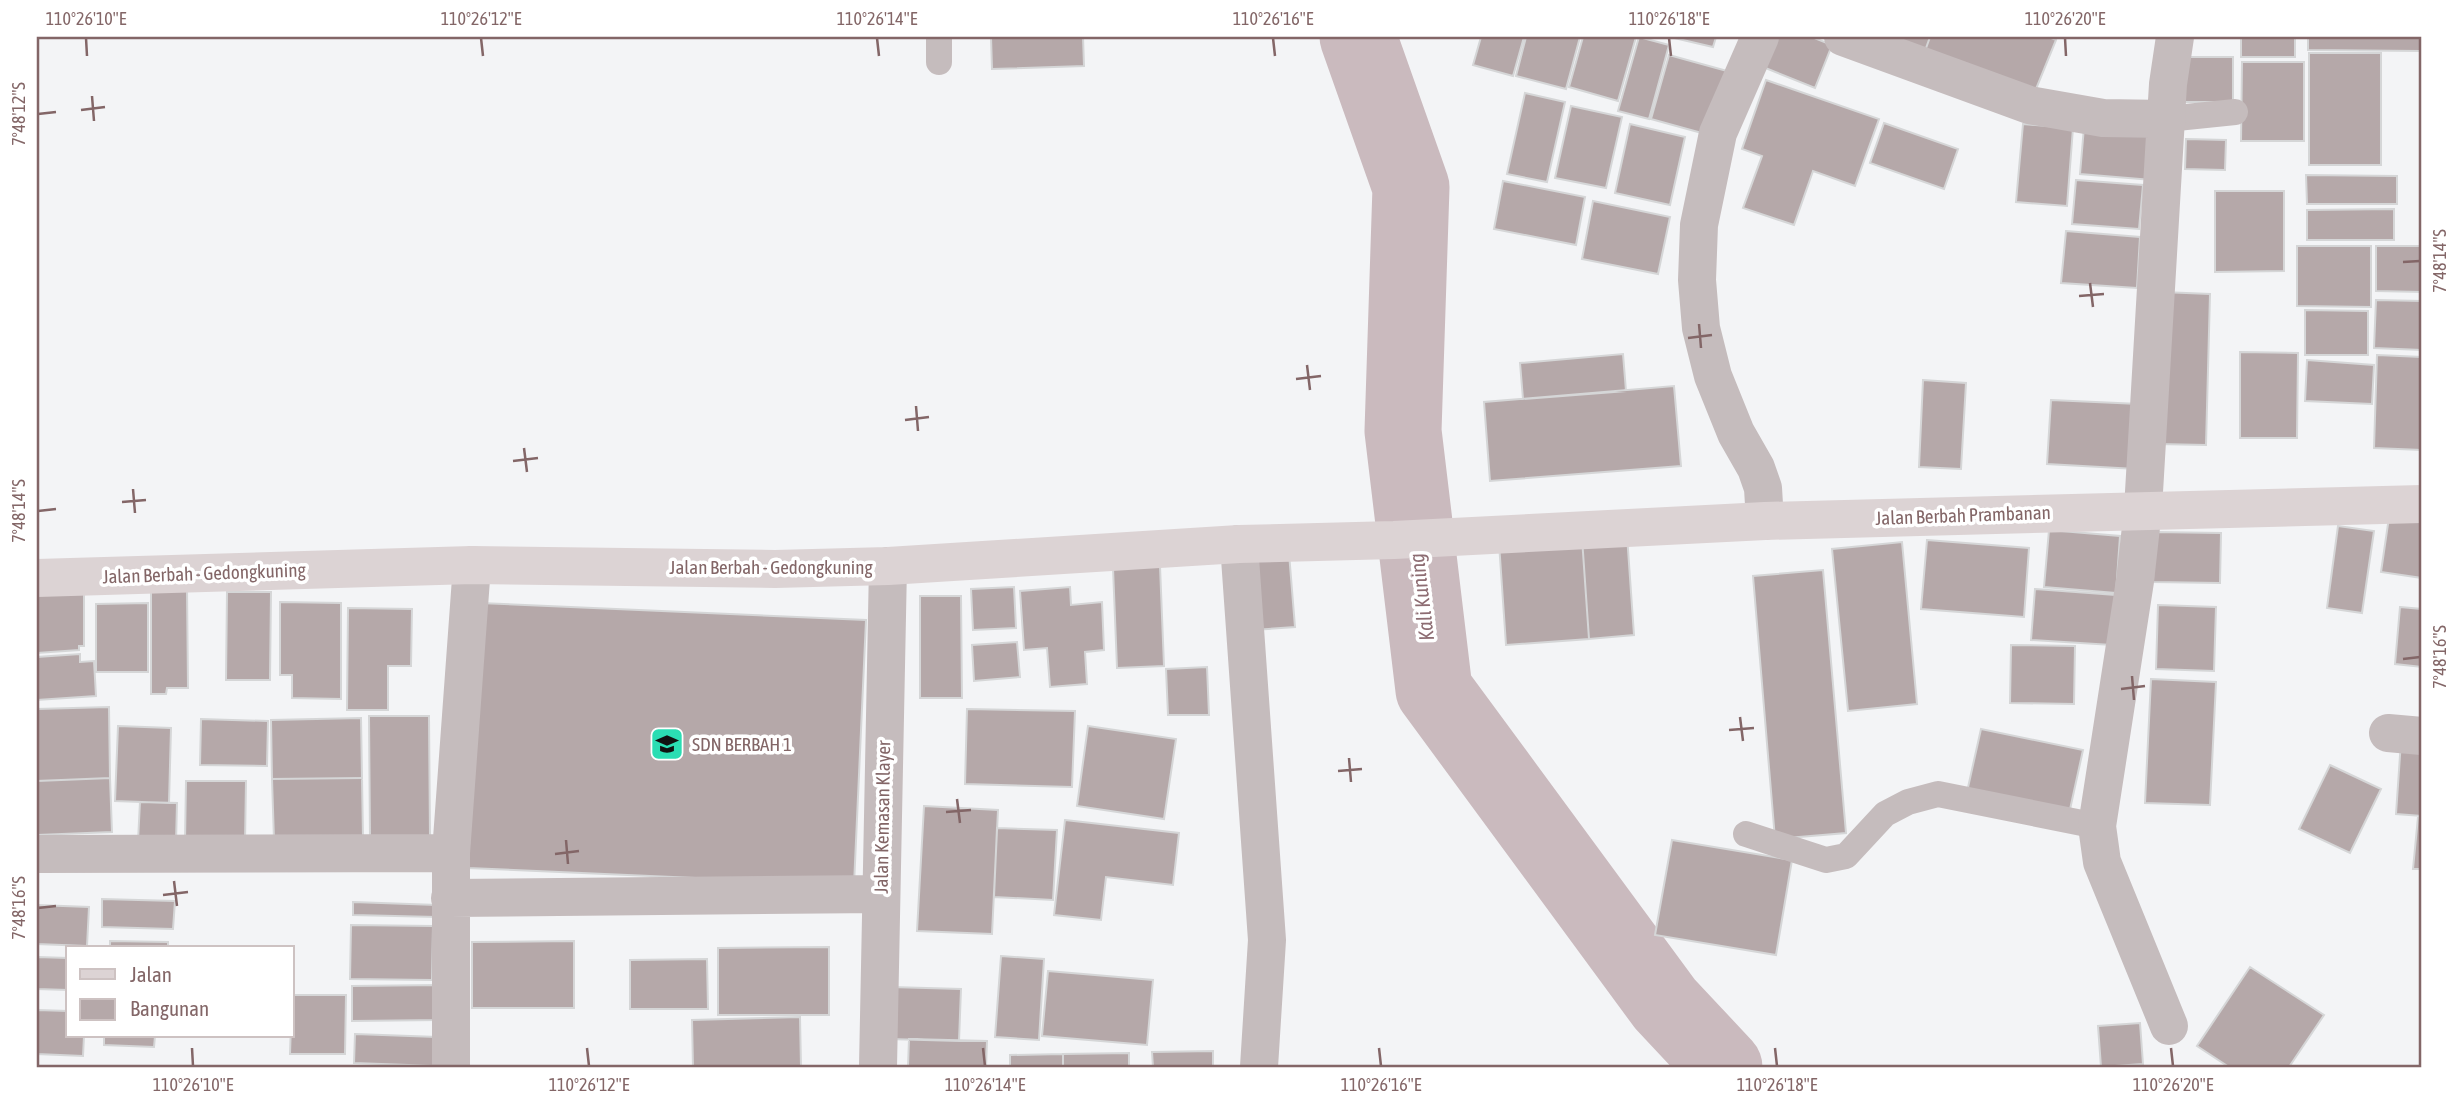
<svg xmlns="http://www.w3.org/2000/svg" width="2459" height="1104" viewBox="0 0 2459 1104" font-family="'Asap Condensed',sans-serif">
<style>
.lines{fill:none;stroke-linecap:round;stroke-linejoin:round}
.river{stroke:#cababe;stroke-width:77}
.building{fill:#b5a8a9;stroke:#d5d6d7;stroke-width:2}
.lane{stroke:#c5bcbd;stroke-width:26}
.street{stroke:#c5bcbd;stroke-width:38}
.secondary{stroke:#dcd3d4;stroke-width:38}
.ticks{fill:none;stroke:#836667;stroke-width:2.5}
.labels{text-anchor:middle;stroke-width:7;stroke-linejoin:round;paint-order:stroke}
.street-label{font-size:19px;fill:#836667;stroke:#fff}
.poi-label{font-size:19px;fill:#836667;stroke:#fff;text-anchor:start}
.water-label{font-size:21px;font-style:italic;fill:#8d6c72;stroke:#fff}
.neatline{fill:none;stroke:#836667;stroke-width:2.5}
.ticks-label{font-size:18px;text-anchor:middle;fill:#836667}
</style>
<rect width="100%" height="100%" fill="#f3f4f6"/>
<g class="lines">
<path class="river" d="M1358,37L1411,187L1403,431L1434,690L1665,1004L1724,1067"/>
</g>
<path class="building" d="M991,37H1083L1084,66L992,69Z
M1481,37H1524L1513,76L1473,65Z
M1526,37H1580L1566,89L1516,76Z
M1583,37H1636L1618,101L1569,87Z
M1639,37L1669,45L1649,119L1618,111Z
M1670,37H1716L1713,47Z
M1770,37H1812L1832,45L1815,88L1758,65Z
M1890,37H1930L1925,51Z
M1930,37H2049L2056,40L2034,94L1925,51Z
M2241,37H2295V57H2241Z
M2308,37H2420V51L2308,50Z
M2309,53H2381V165H2309Z
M1669,55L1727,71L1709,135L1651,119Z
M2181,57H2233V102H2182Z
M2242,62H2304V141H2241Z
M1766,80L1879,119L1855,186L1813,171L1794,225L1743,208L1762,156L1742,149Z
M1525,93L1565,102L1547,182L1507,174Z
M1571,106L1622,117L1606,188L1555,178Z
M1884,123L1958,149L1944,189L1870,163Z
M1630,124L1685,137L1670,205L1615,193Z
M2023,124L2073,128L2067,206L2016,202Z
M2084,127L2155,132L2152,180L2080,174Z
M2186,139L2226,140L2225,170L2185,169Z
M2306,175L2397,176V204H2307Z
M2076,180L2143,185L2139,229L2072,224Z
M1503,181L1585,197L1576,245L1494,229Z
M2215,191H2284V271L2215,272Z
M1593,201L1670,217L1658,274L1582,259Z
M2394,209V240H2307V210Z
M2066,231L2140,237L2137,288L2061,283Z
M2297,246H2371V307L2297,306Z
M2376,246H2422V292L2376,291Z
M2162,292L2210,294L2206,445L2158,444Z
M2376,300L2422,301V350L2374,348Z
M2305,310L2368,311V355H2305Z
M2240,352L2298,353L2297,438H2240Z
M1623,354L1626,391L1523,399L1520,363Z
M2377,355L2422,357V450L2374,448Z
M2307,360L2374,365L2372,404L2305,401Z
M1923,380L1966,383L1961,469L1919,467Z
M1674,386L1681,466L1490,481L1484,402Z
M2051,400L2139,404L2136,469L2047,464Z
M2389,517L2422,521V578L2381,572Z
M2338,526L2374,531L2362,613L2327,608Z
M2049,530L2120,536L2116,593L2044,587Z
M2154,532L2221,533L2220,583L2153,582Z
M1627,535L1634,635L1589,639L1582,538Z
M1582,538L1589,639L1506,645L1499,543Z
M1927,540L2029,548L2024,617L1921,609Z
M1902,542L1917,704L1848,711L1832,549Z
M1289,553L1295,627L1253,630L1247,557Z
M1160,566L1164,666L1117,668L1113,568Z
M1823,570L1846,833L1775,839L1753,576Z
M84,584V646H79V650L37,653V587Z
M1014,587L1016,628L973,630L971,589Z
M1070,587L1071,605L1102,602L1104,650L1085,652L1087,684L1050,687L1047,648L1024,650L1020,591Z
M151,588H187L188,688H167L166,694H151Z
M2035,589L2116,595L2112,645L2031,640Z
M227,592H271L270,680H226Z
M920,596H961L962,698H920Z
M280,602L341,603V699L292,698V675H280Z
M148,603V672H96V604Z
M480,603L866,620L854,885L468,868Z
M2158,605L2216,607L2214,671L2156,669Z
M2400,607L2422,609V667L2395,664Z
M348,608L412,609L411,666H388V710H347Z
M1017,642L1020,677L974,681L972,645Z
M2011,645L2075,646L2074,704L2010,703Z
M80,654V662L94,661L96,696L37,700V657Z
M1207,667L1209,715H1168L1166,669Z
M2151,679L2216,682L2210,805L2145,803Z
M109,707L110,778L37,781V709Z
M967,709L1075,711L1072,787L965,784Z
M369,716H429L430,837L370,838Z
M361,718L362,778L272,779L271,720Z
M201,719L268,721L267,766L200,765Z
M118,726L171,728L169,803L115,801Z
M1088,726L1176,739L1164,819L1077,806Z
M1981,729L2083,750L2069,814L1967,792Z
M2401,741L2422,742V816L2396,814Z
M2330,765L2381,789L2350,853L2299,829Z
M110,778L112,832L37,835V781Z
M362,778L363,838L274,840L272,779Z
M186,781H246L245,843L185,842Z
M140,802L177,803L176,843L138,841Z
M924,806L998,810L992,934L917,931Z
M2418,817L2422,818V869H2413Z
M1065,820L1179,833L1173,885L1106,877L1101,920L1054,915Z
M997,828L1057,830L1053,900L994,897Z
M1672,840L1792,860L1776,955L1655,935Z
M102,899L175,901L173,929L102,927Z
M353,902L437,905V917L353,915Z
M37,905L89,907L87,946L37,944Z
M351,925L433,926L432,980L350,979Z
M110,941L168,942V948H110Z
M574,941V1008H472V942Z
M829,947V1015H718V948Z
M1001,956L1044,959L1039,1040L995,1037Z
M37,957L68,958V990L37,989Z
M707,959L708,1009H630V960Z
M2250,967L2324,1015L2289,1067H2229L2197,1046Z
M1048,971L1153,980L1147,1045L1042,1036Z
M440,985V1020L352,1021V986Z
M891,987L961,989L959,1041L889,1039Z
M292,995H346L345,1054H290Z
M37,1010L68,1011V1036H84L83,1056L37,1054Z
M800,1017L801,1067H693L692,1020Z
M2140,1023L2143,1064L2101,1067L2098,1026Z
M355,1034L437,1037L436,1066L354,1063Z
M104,1036H155L154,1047L104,1045Z
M909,1039L987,1041L986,1067H908Z
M1213,1051V1067H1153L1152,1052Z
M1129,1053V1067H1063V1054Z
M1063,1054V1067H1010V1055Z"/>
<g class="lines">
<path class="lane" d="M939,37V62
M2167,119L2235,112
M1746,834L1826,860L1846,856L1885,814L1908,802L1938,794L2097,826"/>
<path class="street" d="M1760,37L1718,133L1699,225L1697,280L1701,328L1713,376L1736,433L1756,468L1763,488L1765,521
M1843,37L2029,105L2103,118L2167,119
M1239,544L1267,940L1259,1067
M2388,733L2422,736
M37,854L451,853
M450,898L880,894
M2169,1026L2102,862L2097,826L2135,581L2143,509L2168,84L2175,37
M451,1067V853L472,565
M878,1067L888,566"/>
<path class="secondary" d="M37,578L472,565L775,569L888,566L1239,544L1394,540L1765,521L2422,504"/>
</g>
<path class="ticks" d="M86,38L87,56M481,38L483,56M877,38L879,56M1273,38L1275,56M1669,38L1671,56M2065,38L2066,56M92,96L94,121M81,110L105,107M38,114L56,112M2403,262L2420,261M2090,283L2093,307M2079,296L2104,294M1699,324L1701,348M1688,338L1712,335M1307,365L1310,390M1296,379L1321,376M916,406L918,431M905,420L929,417M524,448L527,472M513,461L538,458M133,489L135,513M122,502L146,500M38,511L56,509M2403,659L2420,657M2132,676L2134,700M2121,689L2145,686M1740,717L1743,741M1729,730L1754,728M1349,758L1351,782M1338,771L1362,769M957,799L960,823M946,812L971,810M566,840L568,864M555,854L579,851M174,881L177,906M163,895L188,892M38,908L56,906M192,1048L193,1066M587,1048L589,1066M983,1048L985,1066M1379,1048L1381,1066M1775,1048L1777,1066M2171,1048L2173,1066"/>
<defs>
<symbol id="school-square" viewBox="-11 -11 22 22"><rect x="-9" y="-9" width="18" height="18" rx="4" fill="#2bddb3" stroke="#fff"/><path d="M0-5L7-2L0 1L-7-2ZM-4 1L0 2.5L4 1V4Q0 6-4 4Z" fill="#111"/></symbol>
</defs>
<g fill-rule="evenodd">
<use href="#school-square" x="648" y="725" width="38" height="38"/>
</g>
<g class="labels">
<g class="street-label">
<text transform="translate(1963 515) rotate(-2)" y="7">Jalan Berbah Prambanan</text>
<text x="771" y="574">Jalan Berbah - Gedongkuning</text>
<text transform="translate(204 573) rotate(-2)" y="7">Jalan Berbah - Gedongkuning</text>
<text transform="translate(882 817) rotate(-89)" y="7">Jalan Kemasan Klayer</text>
</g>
<g class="poi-label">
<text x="692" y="751">SDN BERBAH 1</text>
</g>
<g class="water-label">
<text transform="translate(1422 597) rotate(-97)" y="7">Kali Kuning</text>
</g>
</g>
<rect width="2459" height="1104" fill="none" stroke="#ffffff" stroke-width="77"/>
<rect x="66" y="946" width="228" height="91" fill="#ffffff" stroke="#cdc2c2" stroke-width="2"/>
<rect x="80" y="969" width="35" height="10" fill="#dcd3d4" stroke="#cdc2c2" stroke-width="2"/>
<text x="130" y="982" font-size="21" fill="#836667">Jalan</text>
<rect x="80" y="999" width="35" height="21" fill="#b5a8a9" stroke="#cdc2c2" stroke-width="2"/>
<text x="130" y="1016" font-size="21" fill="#836667">Bangunan</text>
<rect x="38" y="38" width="2382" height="1028" class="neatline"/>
<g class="ticks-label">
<text x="86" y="25">110°26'10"E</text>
<text x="481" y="25">110°26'12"E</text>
<text x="877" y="25">110°26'14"E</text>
<text x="1273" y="25">110°26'16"E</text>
<text x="1669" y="25">110°26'18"E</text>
<text x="2065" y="25">110°26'20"E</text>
<text transform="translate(19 114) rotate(-90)" y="6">7°48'12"S</text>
<text transform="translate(2440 261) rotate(-90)" y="6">7°48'14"S</text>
<text transform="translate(19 511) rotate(-90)" y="6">7°48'14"S</text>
<text transform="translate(2440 657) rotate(-90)" y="6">7°48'16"S</text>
<text transform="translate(19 908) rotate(-90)" y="6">7°48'16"S</text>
<text x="193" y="1091">110°26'10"E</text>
<text x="589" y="1091">110°26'12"E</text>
<text x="985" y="1091">110°26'14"E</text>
<text x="1381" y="1091">110°26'16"E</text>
<text x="1777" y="1091">110°26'18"E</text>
<text x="2173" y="1091">110°26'20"E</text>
</g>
</svg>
